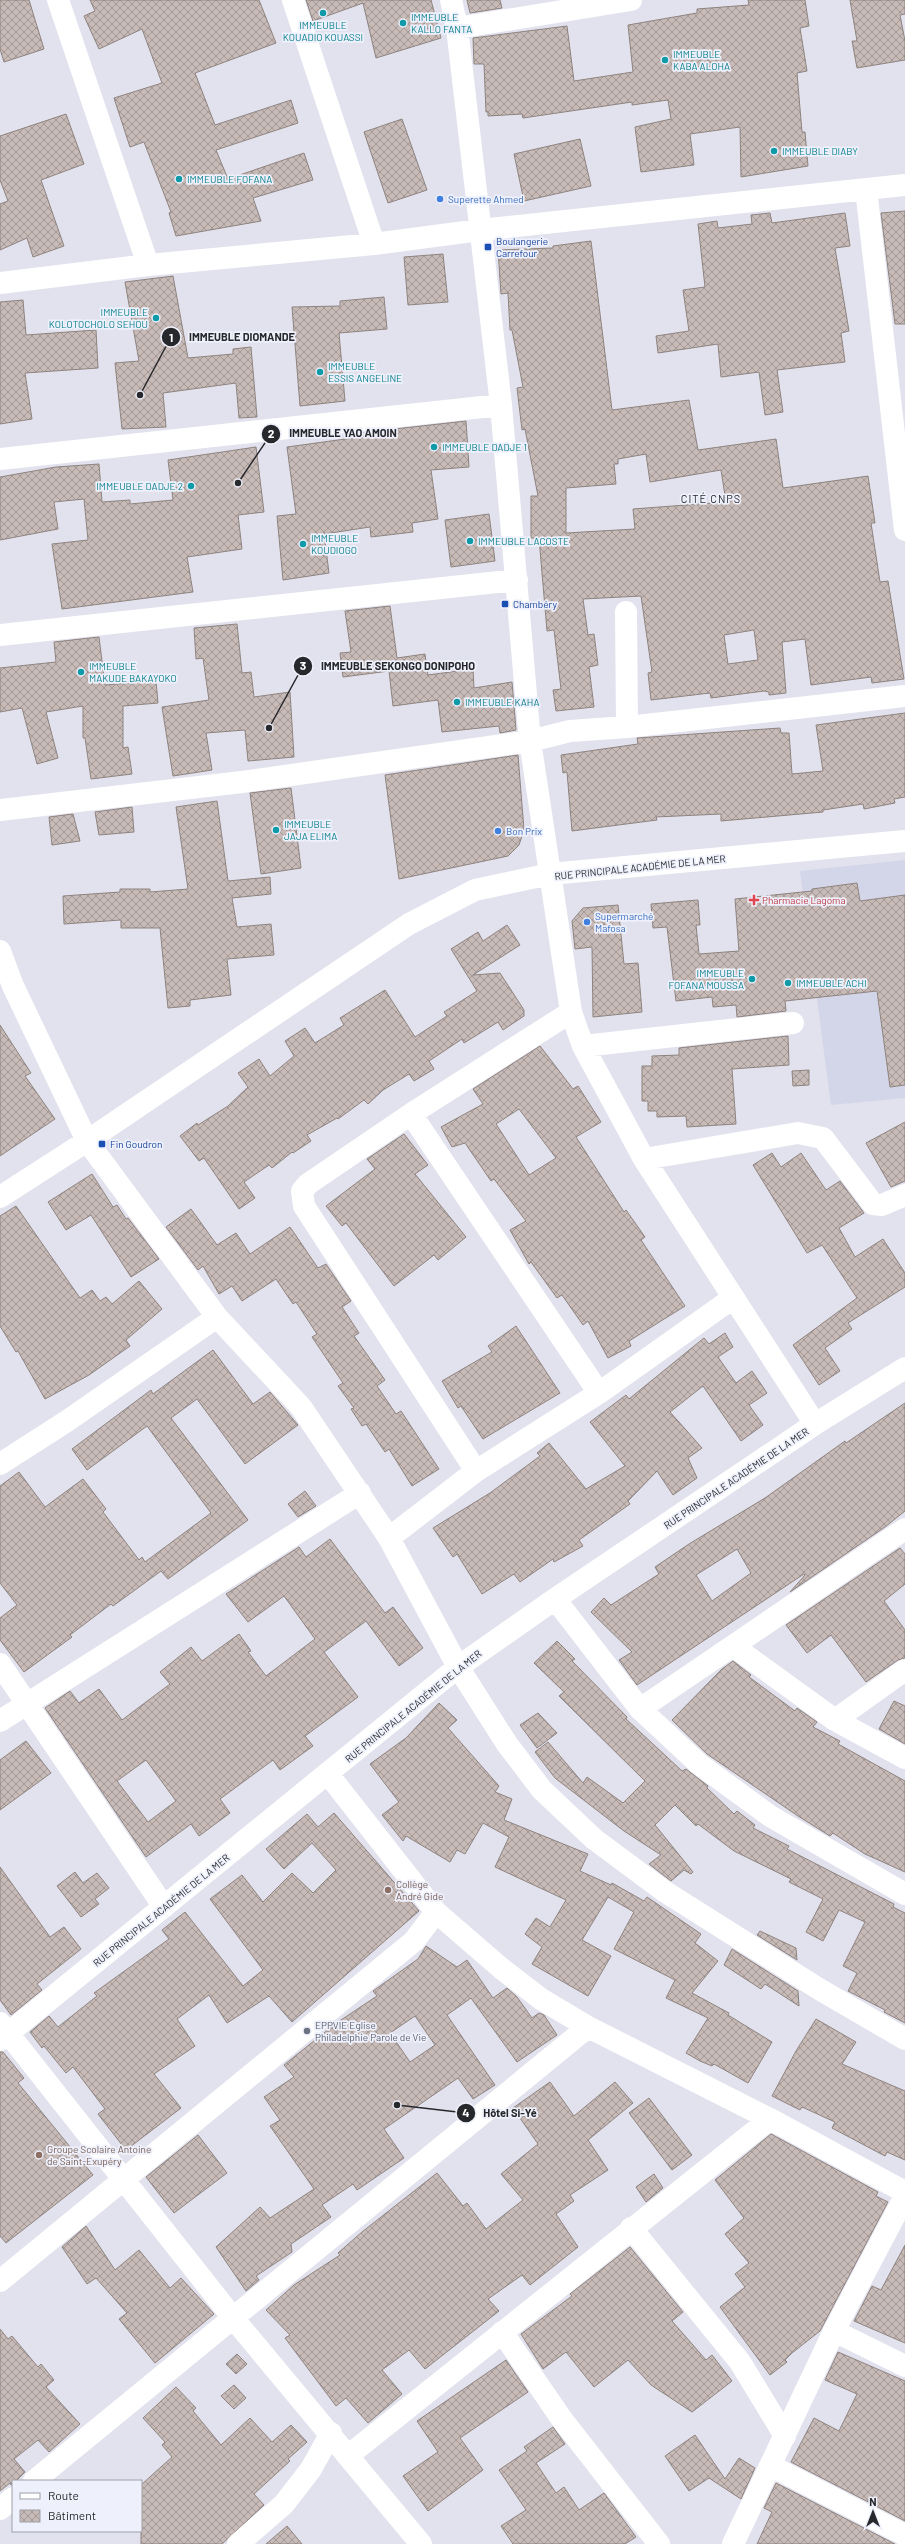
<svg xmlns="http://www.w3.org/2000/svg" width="905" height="2544" viewBox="0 0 905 2544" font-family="Barlow,sans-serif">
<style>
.built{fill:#d3d6e8}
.building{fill:url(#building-cross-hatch);stroke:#8e837f;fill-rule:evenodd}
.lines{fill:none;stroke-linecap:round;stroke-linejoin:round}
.minor{stroke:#fff;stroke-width:22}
.culture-dot{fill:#0f9aa8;stroke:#eef0fb;stroke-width:1.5}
.shop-dot{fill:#3f7fe0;stroke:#eef0fb;stroke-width:1.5}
.transit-dot{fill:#1a4fb4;stroke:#eef0fb;stroke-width:1.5}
.health-dot{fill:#e0444e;stroke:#eef0fb;stroke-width:1.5}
.education-dot{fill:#8d6e63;stroke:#eef0fb;stroke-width:1.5}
.worship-dot{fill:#6b7280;stroke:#eef0fb;stroke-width:1.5}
.labels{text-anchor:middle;stroke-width:3.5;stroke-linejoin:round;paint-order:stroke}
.culture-label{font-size:10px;fill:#0d838f;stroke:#eef0fb;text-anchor:start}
.shop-label{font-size:10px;fill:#366cbe;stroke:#eef0fb;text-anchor:start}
.transit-label{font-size:10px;fill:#164399;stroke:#eef0fb;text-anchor:start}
.street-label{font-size:10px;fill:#27282c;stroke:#eef0fb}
.health-label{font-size:10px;fill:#be3a42;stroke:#eef0fb;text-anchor:start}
.education-label{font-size:10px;fill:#785e54;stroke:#eef0fb;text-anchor:start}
.worship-label{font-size:10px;fill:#5b616d;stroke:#eef0fb;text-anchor:start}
.neighbourhood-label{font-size:11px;letter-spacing:1px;fill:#27282c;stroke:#eef0fb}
.leader{fill:none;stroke:#27282c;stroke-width:1.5}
.callout-dot{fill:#27282c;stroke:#eef0fb;stroke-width:1.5}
.mark-label{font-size:12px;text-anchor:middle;font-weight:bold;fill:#fff}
.callout-label{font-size:11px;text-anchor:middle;font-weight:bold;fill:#27282c;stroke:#eef0fb;stroke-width:3.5;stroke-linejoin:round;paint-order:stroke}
</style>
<defs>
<pattern id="building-cross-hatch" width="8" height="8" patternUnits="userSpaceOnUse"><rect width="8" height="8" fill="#c8bbb7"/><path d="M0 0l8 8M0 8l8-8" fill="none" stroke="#a29895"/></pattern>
</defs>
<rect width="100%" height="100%" fill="#e1e2ee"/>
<path class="built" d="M905,860V1098L831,1105L800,871Z"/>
<path class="building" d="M0,0H29L44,49L4,62L0,49Z
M90,0H259L276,43L195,73L215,125L291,100L298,123L216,150L228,179L304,153L313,180L253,198L261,221L176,236L169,213L171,212L144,142L130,147L114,98L162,83L142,29L99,49L84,16L95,11Z
M306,0H431L441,38L376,58L363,3L313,21Z
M467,0H500L502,8L470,13Z
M748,0H805L809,26L800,28L807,71L797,73L802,132H805L808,166L741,177L740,127L690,134L694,165L641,172L635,127L671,119L668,100L632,105V102L523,118L522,114L488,116V112H486L484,64H474L473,38L567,26L574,81L633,72L628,25L697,13V9L749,5Z
M850,0H905V14L900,15L905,41V60L857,68L852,41H857Z
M66,114L84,164L41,180L64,246L33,257L27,238L0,250V204L8,201L0,180V136Z
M402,119L427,190L388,203L364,132Z
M580,139L591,186L524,201L514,154Z
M905,211V324H895L881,213Z
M770,213L772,223L845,213L850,246L835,248L849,331L841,333L845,362L777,370L783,412L765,415L759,372L721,377L718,344L658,353L656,336L689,331L683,290L705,287L698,224L717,221L718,228L752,224L751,215Z
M591,241L612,410L689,400L698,450L776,439L783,488L868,476L875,523H871L880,582L888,581L904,679L872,683L871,677L811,685L805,639L782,642L786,693L769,695V692L764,691L711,698L710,693L651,700L648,673L652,672L641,596L583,599L588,635L594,634L598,665L589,667L594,707L556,711L553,690L561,689L554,630L547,631L539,538H531V496H538L525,429L522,430L517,388L523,387L512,330H510L508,293L501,294L498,250L553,248V246ZM646,454L650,482L721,470L726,502L633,509L635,529L566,533V488L616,484L614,464H618V459ZM754,630L758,660L728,664L724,635Z
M443,254L448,302L408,305L404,257Z
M173,276L188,358L233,354V349L251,347L257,417L239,418L236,383L163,393L166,427L122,429L115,363L139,361L125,282Z
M384,297L387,329L339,333L345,401L300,406L292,307L340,306V301Z
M23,300L26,335L96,330L98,368L25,373L32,419L0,424V302Z
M466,421L469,467L431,470L438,519L412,523L413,532L371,537L370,527L324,534L329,573L283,580L277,516L296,514L287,447L360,437L359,433Z
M256,447L264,512L238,515L242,549L187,557L193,592L62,609L52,544L88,540L84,499L54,502L58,529L0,540V477L56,467L99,464L102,502L130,500V504L173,500L168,460Z
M489,514L495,561L451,567L445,520Z
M390,606L397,658L425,654L428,675L473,669L474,688L512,682L516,730L500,733L499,726L442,732L438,700L393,706L389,671L343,677L340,653L351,652L345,611Z
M237,624L242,673L251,672L254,697L290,692L294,757L248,761L245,730L206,733L212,770L173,776L162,707L209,700L203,658L196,659L194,628Z
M99,637L105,685L156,681L158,703L123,706V748L128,747L132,774L91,779L85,738H83V706L46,712L58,758L37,764L22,708L0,712V668L56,662L54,642Z
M905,713V797L894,799L895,803L864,809L863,804L823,810V812L721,821V814L656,817L657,820L572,831L567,772L563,773L561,755L638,744L637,738L780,728L781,733H789L792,774L823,771L816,725Z
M518,755L524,830L519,845L508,856L399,879L385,775Z
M291,788L301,868L261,874L250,793Z
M217,801L228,881L270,877L271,894L232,898L237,927L271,924L274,955L227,959L231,995L190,1000V1006L168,1008L160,928H121V920L64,924L63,896L120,892V889H150V892L188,889L176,807Z
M132,807L134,832L99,835L95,812Z
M73,814L80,841L52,845L49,817Z
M857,883L860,901L905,895V1085L890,1087L877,991L785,1001L786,1011L737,1017L736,1005L713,1007L712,997L676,1001L667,927L653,928L651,904L698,900L700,925H696L699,954L739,951L735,899L812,891V889Z
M618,905L624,964L638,963L642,1012L593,1017L592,947L575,949L572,921L583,908Z
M507,925L520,945L473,975L500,973L524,1010V1016L503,1030L498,1022L464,1043L462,1039L429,1061L434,1069L414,1081L409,1074L383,1090L368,1104L364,1100L338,1119L337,1118L307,1135L311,1141L293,1153L292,1152L272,1168L269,1165L244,1182L255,1198L239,1209L204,1158L199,1161L180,1136L197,1123L198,1125L228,1106L248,1087L238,1073L259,1059L270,1076L294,1056L285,1041L305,1028L315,1043L344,1025L340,1018L385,990L415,1037L447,1016L444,1012L477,991L451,949L478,932L483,941Z
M0,1025L31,1073L25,1076L55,1119L0,1156Z
M788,1036L789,1065L732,1069L736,1124L687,1127L686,1116L657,1117V1111H648V1101H642V1066H652V1056L679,1055V1048Z
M540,1046L573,1089L578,1086L601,1122L576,1137L624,1212L626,1210L645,1237L641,1240L685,1306L629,1341L631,1346L608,1358L588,1321L583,1325L562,1295L557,1298L531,1262L529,1264L510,1230L526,1221L494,1179L491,1181L465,1143L452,1147L441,1127L483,1104L473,1089ZM519,1109L556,1158L529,1175L496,1124Z
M809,1070V1085L793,1086L792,1071Z
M905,1122V1181L891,1187L866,1143Z
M404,1134L428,1165L415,1174L466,1237L438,1260L434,1255L394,1286L346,1223L342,1226L326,1206L375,1169L367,1159Z
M772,1153L781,1167L801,1153L826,1190L840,1181L864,1213L839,1228L855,1257L883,1239L905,1273V1287L848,1323L852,1329L825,1348L840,1371L819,1385L793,1345L857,1298L822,1245L807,1253L753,1165Z
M92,1174L113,1207L117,1205L126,1219L128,1218L159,1259L131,1277L91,1215L66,1230L48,1202Z
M16,1206L80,1298L92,1290L100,1301L106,1297L112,1304L139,1281L162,1309L126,1340L130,1346L89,1375L45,1399L18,1351L16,1352L0,1326V1216Z
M191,1209L217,1245L236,1233L250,1254L290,1227L318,1268L326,1264L351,1301L342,1307L359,1333L354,1336L385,1380L377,1386L396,1414L401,1411L439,1469L412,1486L389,1449L385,1452L366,1424L362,1426L351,1409L354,1408L338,1386L343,1383L312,1337L317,1334L296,1302L293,1304L276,1279L242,1301L232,1286L219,1294L203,1266L198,1270L166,1227Z
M516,1326L560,1393L483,1439L461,1406L458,1408L442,1381L492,1352L488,1346Z
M725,1333L733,1347L718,1357L736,1383L752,1371L767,1393L749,1405L763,1425L741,1441L703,1386L670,1412L702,1448L688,1458L697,1478L673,1495L657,1471L628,1501L630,1504L579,1540L583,1546L554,1562L553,1559L520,1582L514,1574L482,1594L457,1554L453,1557L433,1528L490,1493L540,1456L537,1453L549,1443L586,1489L625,1466L590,1422L626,1395L629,1399L704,1338L709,1344Z
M213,1350L253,1404L270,1392L298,1425L245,1464L197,1399L171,1418L248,1520L168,1579L161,1571L113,1606L111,1604L70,1635L72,1637L24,1672L0,1640V1618L17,1605L0,1583V1486L19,1472L45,1507L83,1479L106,1509L103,1512L139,1560L142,1557L145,1562L211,1513L147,1426L87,1470L72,1449L151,1390L153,1394Z
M905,1403V1511L885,1527L790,1592L805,1575L804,1574L637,1685L619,1660L632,1652L591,1612L604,1598L611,1605L659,1574L655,1567L689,1544L765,1498L845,1441L846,1443ZM737,1549L751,1573L712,1601L696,1575Z
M305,1491L316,1506L298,1517L288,1504Z
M330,1539L385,1613L393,1607L423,1648L399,1666L366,1621L324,1652L358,1697L305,1736L313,1746L280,1770L273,1760L220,1799L230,1813L199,1836L191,1824L146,1857L45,1708L70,1691L79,1703L99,1689L122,1720L170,1684L160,1672L191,1647L202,1661L239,1634L251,1651L248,1652L266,1676L315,1639L284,1596L248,1622L226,1594L299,1547L306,1557ZM146,1760L176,1801L148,1822L117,1781Z
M900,1548L905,1554V1584L884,1601L905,1630V1658L898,1660L866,1682L831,1635L807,1653L786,1625Z
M557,1641L575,1659L572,1661L627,1717L626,1719L682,1771L686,1769L708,1786L707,1788L734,1814L737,1811L755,1825L753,1828L789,1846L787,1849L894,1904L893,1907L905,1913V2023L884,2012L885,2010L848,1991L857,1973L843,1966L865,1922L839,1910L823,1941L806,1932L823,1899L789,1882L791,1879L734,1851L698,1824L696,1826L675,1805L655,1825L693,1872L691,1874L684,1870L671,1881L649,1864L661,1855L624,1831L555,1778L535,1752L548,1742L583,1783L587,1777L623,1803L645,1781L559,1696L564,1692L534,1663Z
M733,1661L751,1675L749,1677L795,1711L797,1708L817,1722L813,1727L840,1741L838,1744L905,1781V1872L865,1854L833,1833L830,1836L798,1816L707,1754L672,1720L722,1669Z
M894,1701L905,1706V1744L879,1729Z
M439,1703L457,1720L448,1728L499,1786L495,1792L512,1799L504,1820L588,1854L580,1871L611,1885L612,1883L644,1901L647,1897L701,1934L695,1943L718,1961L692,1993L729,2013L728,2015L772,2042L748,2083L714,2064L712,2066L700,2061L686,2053L708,2018L666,1998L675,1980L614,1949L634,1912L608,1897L582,1940L611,1956L588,1996L532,1964L542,1947L525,1934L536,1918L550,1927L566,1900L495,1867L509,1837L483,1823L465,1854L457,1850L450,1862L406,1836L403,1841L382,1815L399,1802L370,1764L406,1738Z
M538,1713L557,1733L537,1748L520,1725Z
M26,1741L51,1773L0,1810V1760Z
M334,1813L419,1911L292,2022L269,1996L227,2023L209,1995L177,2019L195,2046L154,2074L181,2108L126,2150L98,2114L105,2109L73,2067L66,2073L44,2046L42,2048L30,2032L49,2016L58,2027L97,1996L94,1993L169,1939L162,1930L185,1912L243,1986L263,1970L210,1899L242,1875L263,1902L292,1873L313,1893L336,1870L312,1843L284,1869L266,1849L307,1814L318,1827Z
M0,1867L50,1937L64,1927L81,1949L37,1984L42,1990L11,2015L0,2000Z
M75,1872L83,1883L97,1873L109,1888L95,1899L99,1904L81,1917L57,1886Z
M760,1931L796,1948L797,1960L757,1935Z
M426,1946L457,1967L467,1960L493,1998L507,1988L517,1997L532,2018L539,2013L544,2015L557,2035L517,2062L471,1998L447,2015L495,2085L473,2099L458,2078L384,2129L404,2158L357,2190L353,2184L322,2205L331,2217L291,2244L292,2252L256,2276L259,2280L246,2291L216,2247L260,2207L270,2218L314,2189L270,2126L280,2120L264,2097L294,2077L284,2065L335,2024L377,1996L373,1991L418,1959ZM415,2016L435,2045L410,2062L390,2033Z
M732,1949L798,1991L799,2006L765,1984L761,1989L724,1965Z
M816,2019L856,2042L842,2064L905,2091V2160L887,2152L885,2156L832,2128L835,2122L802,2107L800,2110L772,2096L796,2051Z
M0,2052H3L24,2078L18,2083L93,2175L6,2243L0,2236Z
M550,2082L574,2116L615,2082L633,2103L588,2140L608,2170L570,2195L574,2201L556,2214L578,2247L530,2285L522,2275L488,2299L499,2311L425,2369L409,2350L382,2370L402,2394L368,2423L346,2398L336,2406L285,2338L290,2335L266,2310L294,2285L340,2255L338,2253L362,2232L437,2173L463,2206L467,2203L486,2229L523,2200L501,2174L538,2144L513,2108Z
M649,2098L692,2155L672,2170L629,2113Z
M771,2134L878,2192L876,2196L888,2202L820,2331L792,2353L785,2360L787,2362L770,2375L720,2307L745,2287L735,2274L749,2263L725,2234L744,2218L715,2180Z
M198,2135L227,2173L174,2213L146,2177Z
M654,2174L663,2188L646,2202L636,2187Z
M86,2226L115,2270L139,2250L170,2288L181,2278L214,2314L155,2363L119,2319L127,2313L96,2278L87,2284L62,2247Z
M905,2245V2343L854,2321L872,2286L881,2290Z
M630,2247L683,2312L672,2321L706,2360L712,2355L732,2381L692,2412L651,2385L628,2360L594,2387L566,2352L543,2369L521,2334L572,2296L570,2294Z
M0,2329L8,2339L12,2336L38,2367L41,2364L54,2380L46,2387L80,2424L49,2452L38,2440L14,2459L25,2472L16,2481H13L11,2485L10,2483L0,2491Z
M838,2352L905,2381V2521L791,2462L814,2418L839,2431L857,2394L825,2380Z
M237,2354L247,2364L236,2374L226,2364Z
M506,2360L528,2392L460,2438L483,2470L428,2511L403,2476L438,2452L417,2421Z
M234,2385L246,2398L234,2409L221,2396Z
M176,2387L196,2408L193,2411L221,2445L250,2418L272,2442L291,2425L307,2442L288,2459L290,2461L254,2494L264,2505L222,2544H141V2485L172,2457L162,2445L165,2442L143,2418Z
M553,2427L565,2444L536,2463L556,2493L564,2487L579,2510L604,2493L636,2537L625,2544H513L501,2526L526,2510L499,2470L527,2451L524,2447Z
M695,2435L725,2479L739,2458L755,2468L741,2499L709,2478L689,2491L665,2456Z
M776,2483L895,2544H757L772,2512L764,2508Z
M287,2526L302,2544H266Z"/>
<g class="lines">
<path class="minor" d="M58,0L148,265
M293,0L374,244
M451,0L457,28L501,405L530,741L571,1012L583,1046L644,1159L815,1424
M457,28L631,0
M866,189L905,530
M0,283L148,265L374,244L480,230L905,185
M0,459L501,405
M626,612L627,727
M0,635L517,580
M0,810L242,782L530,741L570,731L627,727L905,696
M0,951L13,986L87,1141L217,1317L301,1407L389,1538L458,1667L507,1744L542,1790L594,1839L664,1891L819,1989L905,2039
M583,1046L793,1023
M411,1114L599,1393
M644,1159L798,1133L823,1138L873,1204L882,1205L905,1195
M0,1197L87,1141L409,924L475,890L550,874L905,841
M0,1464L67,1421L217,1317
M476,1471L304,1206L302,1191L308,1184L411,1114L571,1012
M389,1538L476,1471L599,1393L733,1298
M555,1599L640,1709L699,1764L770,1816L905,1894
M733,1646L835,1720L905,1758
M0,1664L164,1907
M640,1709L905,1529
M835,1720L905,1670
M0,1721L360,1493
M328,1774L436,1912L502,1969L541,1999L588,2027L770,2119L905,2192
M0,2023L233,2318L421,2544
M0,2040L458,1667L555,1599L815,1424L905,1368
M631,2228L740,2362L785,2436
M0,2281L414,1941L436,1912
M834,2331L905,2366
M502,2332L561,2418L659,2544
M349,2455L770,2119
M771,2466L905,2535
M34,2481L588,2027
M0,2509L13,2498
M238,2544L284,2504L311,2469L331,2433
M733,2544L834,2331L905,2196"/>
</g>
<g class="culture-dot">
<circle cx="323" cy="13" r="4"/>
<circle cx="403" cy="23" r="4"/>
<circle cx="665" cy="60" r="4"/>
<circle cx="774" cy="151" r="4"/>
<circle cx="179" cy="179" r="4"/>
<circle cx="156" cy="318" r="4"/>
<circle cx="320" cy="372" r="4"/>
<circle cx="434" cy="447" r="4"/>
<circle cx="191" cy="486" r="4"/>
<circle cx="470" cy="541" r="4"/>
<circle cx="303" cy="544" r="4"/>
<circle cx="81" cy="672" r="4"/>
<circle cx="457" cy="702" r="4"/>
<circle cx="276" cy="830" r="4"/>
<circle cx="752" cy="979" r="4"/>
<circle cx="788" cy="983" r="4"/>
</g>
<g class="shop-dot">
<circle cx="440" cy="199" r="4"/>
<circle cx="498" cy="831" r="4"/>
<circle cx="587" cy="922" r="4"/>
</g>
<g class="transit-dot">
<rect x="484" y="243" width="8" height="8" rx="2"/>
<rect x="501" y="600" width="8" height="8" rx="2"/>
<rect x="98" y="1140" width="8" height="8" rx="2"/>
</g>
<path class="health-dot" d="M752 894h4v4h4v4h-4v4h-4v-4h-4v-4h4z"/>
<g class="education-dot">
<circle cx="388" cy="1890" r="4"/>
<circle cx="39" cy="2155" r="4"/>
</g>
<circle class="worship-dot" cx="307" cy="2031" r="4"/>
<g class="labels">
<g class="culture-label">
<text x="411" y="21">IMMEUBLE<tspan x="411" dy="12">KALLO FANTA</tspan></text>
<text x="323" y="29" text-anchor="middle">IMMEUBLE<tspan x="323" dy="12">KOUADIO KOUASSI</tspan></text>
<text x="673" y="58">IMMEUBLE<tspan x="673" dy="12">KABA ALOHA</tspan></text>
<text x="782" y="155">IMMEUBLE DIABY</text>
<text x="187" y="183">IMMEUBLE FOFANA</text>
<text x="148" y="316" text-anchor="end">IMMEUBLE<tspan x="148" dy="12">KOLOTOCHOLO SEHOU</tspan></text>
<text x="328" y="370">IMMEUBLE<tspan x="328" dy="12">ESSIS ANGELINE</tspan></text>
<text x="442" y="451">IMMEUBLE DADJE 1</text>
<text x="183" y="490" text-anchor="end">IMMEUBLE DADJE 2</text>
<text x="311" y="542">IMMEUBLE<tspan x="311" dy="12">KOUDIOGO</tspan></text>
<text x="478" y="545">IMMEUBLE LACOSTE</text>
<text x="89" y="670">IMMEUBLE<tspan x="89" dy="12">MAKUDE BAKAYOKO</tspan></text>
<text x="465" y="706">IMMEUBLE KAHA</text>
<text x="284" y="828">IMMEUBLE<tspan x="284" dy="12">JAJA ELIMA</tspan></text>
<text x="744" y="977" text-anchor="end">IMMEUBLE<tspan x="744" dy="12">FOFANA MOUSSA</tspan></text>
<text x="796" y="987">IMMEUBLE ACHI</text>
</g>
<g class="shop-label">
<text x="448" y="203">Superette Ahmed</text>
<text x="506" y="835">Bon Prix</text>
<text x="595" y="920">Supermarché<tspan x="595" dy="12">Mafosa</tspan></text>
</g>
<g class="transit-label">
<text x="496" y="245">Boulangerie<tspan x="496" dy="12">Carrefour</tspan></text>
<text x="513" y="608">Chambéry</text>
<text x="110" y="1148">Fin Goudron</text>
</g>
<g class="street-label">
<text transform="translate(640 867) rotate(-6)" y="4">RUE PRINCIPALE ACADÉMIE DE LA MER</text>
<text transform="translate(736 1478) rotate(-34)" y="4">RUE PRINCIPALE ACADÉMIE DE LA MER</text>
<text transform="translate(413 1706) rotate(-39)" y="4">RUE PRINCIPALE ACADÉMIE DE LA MER</text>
<text transform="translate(161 1910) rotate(-39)" y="4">RUE PRINCIPALE ACADÉMIE DE LA MER</text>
</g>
<g class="health-label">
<text x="762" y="904">Pharmacie Lagoma</text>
</g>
<g class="education-label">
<text x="396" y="1888">Collège<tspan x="396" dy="12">André Gide</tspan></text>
<text x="47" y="2153">Groupe Scolaire Antoine<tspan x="47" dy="12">de Saint-Exupéry</tspan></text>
</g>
<g class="worship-label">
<text x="315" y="2029">EPPVIE Eglise<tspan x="315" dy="12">Philadelphie Parole de Vie</tspan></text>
</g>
<g class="neighbourhood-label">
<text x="711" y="503">CITÉ CNPS</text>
</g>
</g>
<path class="leader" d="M140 395L171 337M238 483L271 434M269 728L303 666M397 2105L466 2113"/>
<g class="callout-dot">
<circle cx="140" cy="395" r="4"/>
<circle cx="238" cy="483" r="4"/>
<circle cx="269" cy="728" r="4"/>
<circle cx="397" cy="2105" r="4"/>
<circle cx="171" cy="337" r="10"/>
<circle cx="271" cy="434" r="10"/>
<circle cx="303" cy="666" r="10"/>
<circle cx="466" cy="2113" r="10"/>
</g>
<g class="mark-label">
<text x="171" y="342">1</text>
<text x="271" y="438">2</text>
<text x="303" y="670">3</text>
<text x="466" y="2117">4</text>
</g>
<g class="callout-label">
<text x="242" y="341">IMMEUBLE DIOMANDE</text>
<text x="343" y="437">IMMEUBLE YAO AMOIN</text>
<text x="398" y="670">IMMEUBLE SEKONGO DONIPOHO</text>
<text x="510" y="2117">Hôtel Si-Yé</text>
</g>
<rect x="12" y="2480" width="130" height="52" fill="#eef0fb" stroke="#9ea0a8"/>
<rect x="20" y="2493" width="20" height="6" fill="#ffffff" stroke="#9ea0a8"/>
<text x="48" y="2500" font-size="12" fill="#27282c">Route</text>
<rect x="20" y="2510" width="20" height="12" fill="url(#building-cross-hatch)" stroke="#9ea0a8"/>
<text x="48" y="2520" font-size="12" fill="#27282c">Bâtiment</text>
<g transform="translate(873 2512)" stroke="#eef0fb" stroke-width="3" paint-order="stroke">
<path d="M0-3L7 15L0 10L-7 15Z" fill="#27282c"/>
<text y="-6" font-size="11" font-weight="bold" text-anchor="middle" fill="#27282c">N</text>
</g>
</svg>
